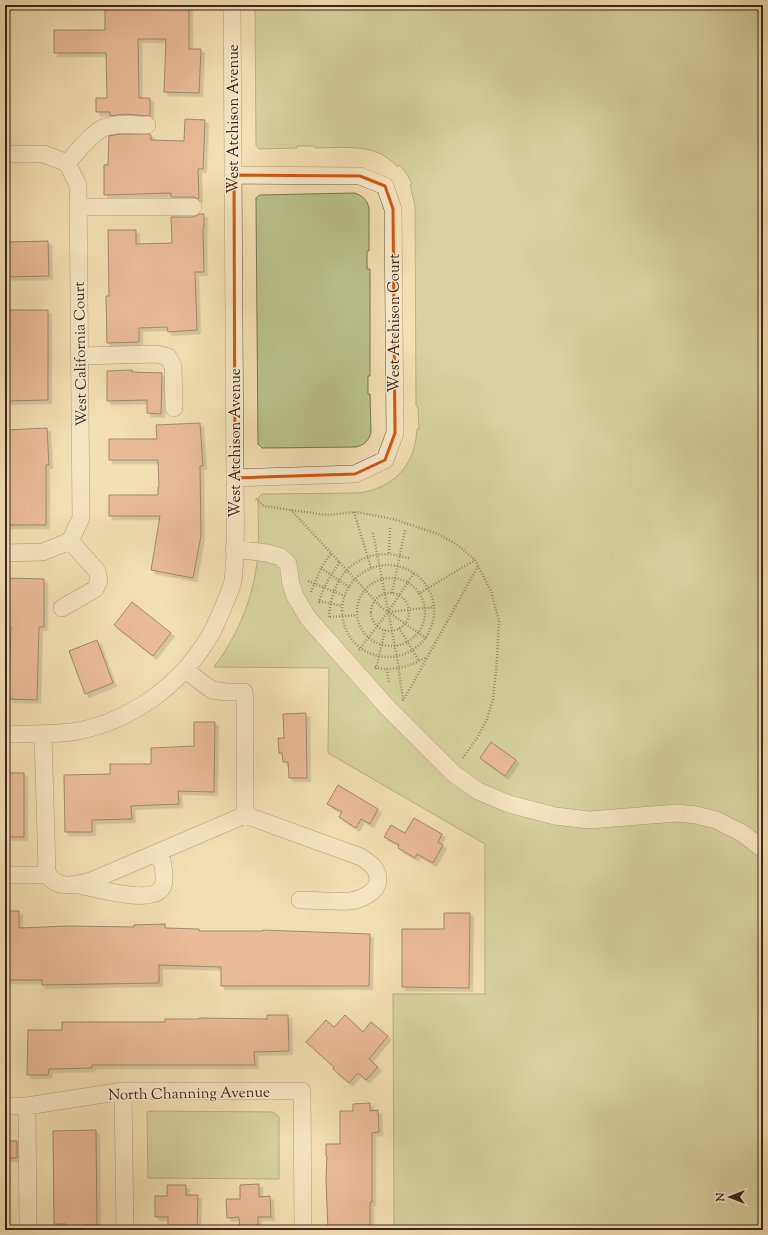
<svg xmlns="http://www.w3.org/2000/svg" width="768" height="1235" viewBox="0 0 768 1235" font-family="'Sorts Mill Goudy',serif">
<style>
.green{fill:#b9c28d;stroke:#7c7353}
.building{fill:#df907a;stroke:#3e2419;filter:url(#shadow)}
.lines{fill:none;stroke-linecap:round;stroke-linejoin:round}
.minor-casing{stroke:#6b5340;stroke-width:18}
.path{stroke:#3e2419;stroke-width:2.5;stroke-dasharray:1 2;stroke-linecap:butt}
.minor{stroke:#f7eace;stroke-width:17}
.marked{fill:none;stroke:#d7540d;stroke-width:3;stroke-linejoin:round}
.labels{text-anchor:middle;stroke-width:3;stroke-linejoin:round;paint-order:stroke}
.street-label{font-size:15px;fill:#3e2419;stroke:#f7eace}
</style>
<defs>
<filter id="shadow"><feDropShadow dx="3.5" dy="3.5" stdDeviation="0" flood-color="#0004"/></filter>
</defs>
<rect width="100%" height="100%" fill="#f2dfb3"/>
<filter id="stains"><feTurbulence type="fractalNoise" baseFrequency=".005" numOctaves="4"/><feColorMatrix values="0 0 0 0 .2 0 0 0 0 .09 0 0 0 0 .02 0 0 0 .5 -.17"/></filter>
<radialGradient id="worn" r=".72"><stop offset=".6" stop-color="#630" stop-opacity="0"/><stop offset="1" stop-color="#630" stop-opacity=".3"/></radialGradient>
<path class="green" d="M255,5H763V1230H394L393,994H485V844L328,753L329,668L214,667C239,634 256,592 258,550C259,533 258,515 258,498L262,494L358,493C394,488 415,466 417,429H419L418,407L416,406L415,206L410,185L412,184L407,174L400,165L398,167C394,163 390,160 386,157C366,144 338,148 315,148V146H297V148L259,149L256,145Z
M355,193C363,196 367,200 369,208V251H367V269H370V376H368V394H370L371,432C369,441 364,445 356,447L262,448L258,444L256,198L260,195Z
M149,1111L273,1112L279,1117V1179L148,1178L147,1112Z"/>
<path class="building" d="M105,5H189V49H201L199,93L164,92L166,39H138L139,98H150V116L125,114L110,116V112H96V98H107L106,53H54V30H105Z
M185,119L205,120L203,169H198L199,199L193,197H171V193L104,195V165H108L109,136L120,134H149L151,135V140L184,141Z
M200,214H204V228H203L204,272H195L197,330L168,332L167,327L139,328V342L107,343L106,296H109L108,230H136V244L172,243L171,217H193Z
M48,241L49,276L5,277V242Z
M5,310H48V400L5,401Z
M132,370V372L162,373L161,414L147,413V400L107,401V371Z
M200,423L203,466H200L201,536L193,578L151,570L160,516H109V495H158V487H159L158,460H109V439H157L156,425Z
M47,428L49,465H46V525H5V490H7L5,430Z
M5,578L44,579V627H39L37,700L9,699L11,626H5Z
M132,602L171,633L153,656L114,625Z
M97,640L113,683L85,694L69,651Z
M306,713L307,778H289L288,762H283L282,753H279L278,738H284L283,714Z
M194,722H215L214,792L178,791L179,804L131,806L132,819L92,820V832H65L64,775L110,774V764H151V748L194,746Z
M491,742L516,760L505,776L480,758Z
M5,773H24V837H5Z
M338,785L378,809L370,824L361,819L356,828L339,817L342,812L327,804Z
M414,818L442,834L438,842L443,845L433,863L417,854L415,858L398,848L399,845L384,837L391,825L405,833Z
M5,911H19V928L68,926L134,927V925L165,924V928L199,929V931H263V930L370,934L369,986H221V967L159,965V983L42,985V980H5Z
M444,913H470L469,988L402,987V929H444Z
M267,1015H288L289,1051L254,1052L255,1065H92V1068L49,1069L48,1075H27L28,1030H62V1022H165V1019H199V1018L267,1019Z
M345,1015L363,1032L371,1022L388,1036L369,1059L378,1067L366,1080L358,1073L349,1083L333,1069L334,1067L306,1042L326,1020L334,1027Z
M370,1103V1111L378,1110L379,1132L372,1133V1202H370V1230H328L326,1179L327,1156H326V1144H340V1111H353V1104Z
M96,1130L97,1225H83V1230H66V1224H54L53,1131Z
M5,1141H17V1158H5Z
M259,1184V1197L270,1196L271,1217H258V1230H240L239,1217L227,1218L226,1199H240V1185Z
M167,1185H186V1195H198L197,1230H168V1217H155V1196H167Z"/>
<g class="lines">
<defs>
<path id="minor" d="M5,154H44L67,163L78,185L81,518L70,541L43,552L5,553
M67,163C76,153 92,133 103,128C116,122 134,125 147,125
M234,175L360,176L385,186L393,209L395,433L385,460L355,474L235,478
M78,207H193
M80,356L157,354L168,357L173,366L174,408
M234,549L267,553L281,557L288,564L291,584L295,596L308,618L388,708L454,774L478,791L509,804L555,816L589,820L677,813L696,815L716,820L742,833L763,849
M62,608L95,589L99,581L97,571L70,541
M5,734C29,734 54,735 78,731C132,720 179,686 208,639C216,626 221,612 227,598C229,592 232,586 233,581C237,547 235,512 235,478L232,5
M43,734L47,871C53,891 78,885 93,880L245,815V701L244,692H226L212,690L185,670
M245,815L361,857C370,863 378,868 378,880C378,892 360,900 350,901C333,902 316,900 300,900
M5,875H48
M78,885C94,888 152,905 162,888C167,879 162,862 160,851
M123,1091L125,1230
M5,1106H27L123,1091H302L303,1230
M27,1106L28,1230"/>
</defs>
<use href="#minor" class="minor-casing"/>
<path class="path" d="M256,499L264,506L291,510L327,515L356,512L393,519L438,534L459,546L475,560L491,591L499,621L497,660L493,699L487,719L477,738L462,759
M291,510L381,607L426,638
M354,512L371,568
M373,533L397,657L403,700
M389,553L390,528
M342 611a46 46 0 1 1 92 0a46 46 0 1 1-92 0Z
M321,568L349,587
M357 612a34 34 0 1 1 68 0a34 34 0 1 1-68 0Z
M308,581L345,596
M311,592L321,568L331,553
M392,593L405,530
M371 612a19 19 0 1 1 38 0a19 19 0 1 1-38 0Z
M418,594L475,560
M319,601L342,606
M319,603C322,588 331,575 340,562
M389,612L434,607
M329,617C332,569 365,543 411,559
M330,617L357,615
M399,628L419,661
M359,650L388,612L414,573
M375,667C392,672 412,666 426,657
M376,669L385,630
M387,669L389,684
M403,701L478,566"/>
<use href="#minor" class="minor"/>
</g>
<path d="M0 0H768V1235H0ZM234,175L360,176L385,186L393,209L395,433L385,460L355,474L235,478Z" fill="#f2dfb3" fill-opacity=".55" fill-rule="evenodd"/>
<path class="marked" d="M234,175L360,176L385,186L393,209L395,433L385,460L355,474L235,478Z"/>
<g class="labels">
<g class="street-label">
<text transform="translate(233 119) rotate(-90)" y="5">West Atchison Avenue</text>
<text transform="translate(394 323) rotate(-90)" y="5">West Atchison Court</text>
<text transform="translate(80 354) rotate(-91)" y="5">West California Court</text>
<text transform="translate(235 443) rotate(-90)" y="5">West Atchison Avenue</text>
<text transform="translate(189 1093) rotate(-1)" y="5">North Channing Avenue</text>
</g>
</g>
<rect width="768" height="1235" fill="none" stroke="#f2dfb3" stroke-width="20"/>
<rect x="6" y="6" width="756" height="1223" fill="none" stroke="#3e2419" stroke-width="2"/>
<rect x="10" y="10" width="748" height="1215" fill="none" stroke="#3e2419"/>
<g transform="translate(730 1197) rotate(270)" stroke="#f7eace" stroke-width="3" paint-order="stroke">
<path d="M0-3L7 15L0 10L-7 15Z" fill="#3e2419"/>
<text y="-6" font-size="11" font-weight="bold" text-anchor="middle" fill="#3e2419">N</text>
</g>
<rect width="100%" height="100%" filter="url(#stains)"/>
<rect width="100%" height="100%" fill="url(#worn)"/>
</svg>
